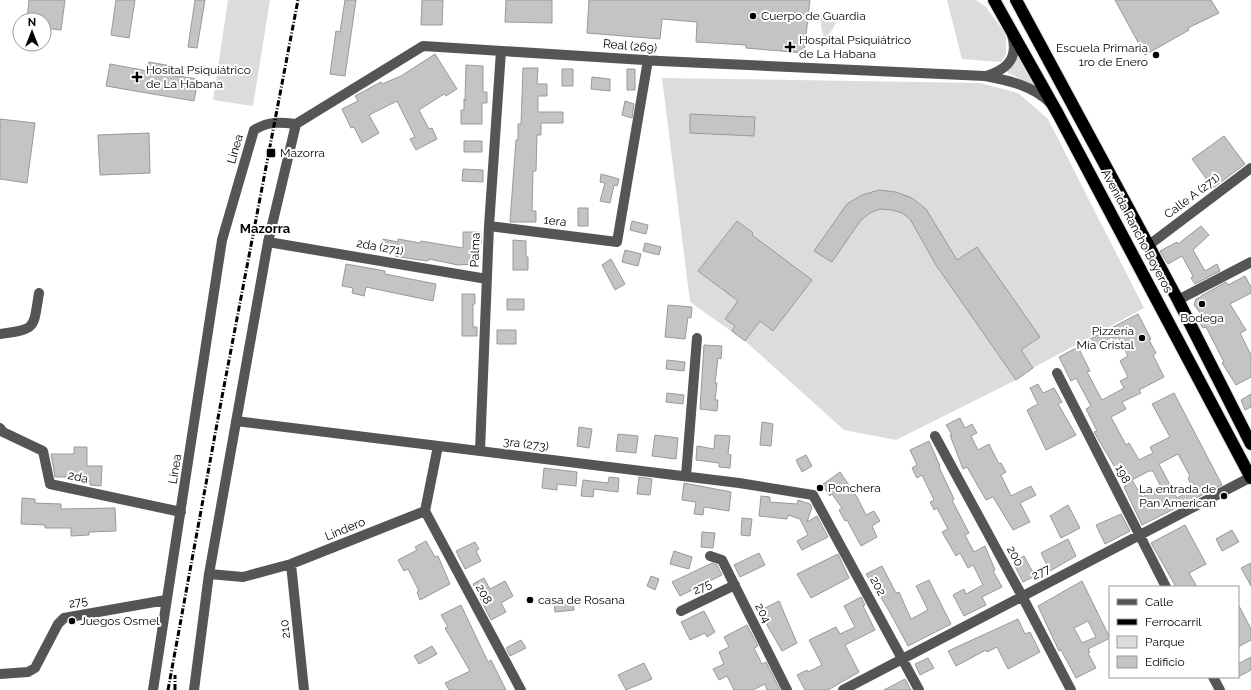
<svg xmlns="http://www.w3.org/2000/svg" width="1251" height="690" viewBox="0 0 1251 690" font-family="Raleway,sans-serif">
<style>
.green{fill:#dcdcdc}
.building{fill:#c4c4c4;stroke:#999;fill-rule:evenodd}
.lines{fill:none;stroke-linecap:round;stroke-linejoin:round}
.highway-casing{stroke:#dbdbdb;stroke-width:14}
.minor{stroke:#555;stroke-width:10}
.highway{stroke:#000;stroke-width:12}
.rail{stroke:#000;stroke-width:3;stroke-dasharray:6 2 1 2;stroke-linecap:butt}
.poi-dot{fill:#000;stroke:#fff;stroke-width:1.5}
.labels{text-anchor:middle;stroke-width:4;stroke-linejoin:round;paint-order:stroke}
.poi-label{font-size:12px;fill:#000;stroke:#fff;text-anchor:start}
.street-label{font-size:12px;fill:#000;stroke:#fff}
.neighbourhood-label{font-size:13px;font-weight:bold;fill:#000;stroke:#fff}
</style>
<rect width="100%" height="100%" fill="#fff"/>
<path class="green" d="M228,0H270L253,106L213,100Z
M947,0H976L985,6L1006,34V54L1001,62L962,59Z
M828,10L835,13L838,20L825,41C822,31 816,16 828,10Z
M1017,49L1037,88L1007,72L1014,62Z
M662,78L980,83L1018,93L1048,119L1144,308L1033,368L1016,380L896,440L844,430L745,341L690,302Z"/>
<path class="building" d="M29,0H65L61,30L44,28V20H27Z
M116,0H135L129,38L111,35Z
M195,0H205L197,48L188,47Z
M345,0H356L345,76L330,74L336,31L340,32Z
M422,0H443L442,25H421Z
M506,0H552V23L505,22Z
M589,0H810L804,53L746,48V45L696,42L697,22L662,19L660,39L587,33Z
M1115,0H1211L1219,13L1188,28L1189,30L1145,55Z
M435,54L457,89L446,96L444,94L419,110L429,129L432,128L437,139L416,150L410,139L415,137L397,101L369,115L379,133L362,143L354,127L351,128L342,109L358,101L355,96L381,82L382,84L401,76Z
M149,62L171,66L170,75L198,79L194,101L106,86L110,64L148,71Z
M466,65L483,66V92H487V103H482V124H461V110H464V99L465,101Z
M523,68H538L537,84H547V96H538V112H563V123H541V135H537L536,171H533L532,211H536V222H510L516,140H518V124H521Z
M562,69H573V86H562Z
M627,69H635V90H627Z
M592,77L610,79V91L591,89Z
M625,101L634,104L632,118L622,115Z
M690,114L755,117L754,136L690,133Z
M0,119L35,123L27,183L0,179Z
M149,133L150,173L100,175L98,135Z
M1224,136L1245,164L1213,188L1192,159Z
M464,141H482V152H464Z
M463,169L483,170V182L462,181Z
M601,174L619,179L617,186L614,185L610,203L600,201L605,183L600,182Z
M879,190L896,192L912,198L926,209L957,260L977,247L1040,337L1021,350L1033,368L1016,380L936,265L910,219L902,213L892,210L880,209L870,213L861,220L832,262L814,251L847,204L862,195Z
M578,208H588V226H578Z
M632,221L648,225L646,234L630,230Z
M737,221L753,233L752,235L812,280L773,331L760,321L745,341L732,331L735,326L725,319L738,301L698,271Z
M1201,226L1209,235L1193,250L1205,271L1217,264L1220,271L1195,284L1191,278L1193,276L1182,256L1168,264L1160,251L1177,242L1178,244Z
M463,232H481V244L475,243V264L458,265L429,259L428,261L412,259L395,256L396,253L381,250L383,239L398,242V239L420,243L421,241L463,248Z
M513,240L526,241V257H528V270H513Z
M645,243L661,247L659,255L643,251Z
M625,250L641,254L638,266L622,262Z
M611,259L625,284L615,290L602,265Z
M346,264L385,271V274L436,284L433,301L366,287L364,296L352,293L353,288L342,286Z
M1245,276L1251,287V293L1230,304L1246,330L1240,333L1251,355V377L1236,385L1222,363L1224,362L1206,327L1203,328L1196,317L1201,314L1194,305L1196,299L1201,297V296L1226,282L1228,285Z
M462,294H475V304H473V327H477V336H462Z
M507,299H524V310H507Z
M668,305L692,307L691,318L688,317L685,339L665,337Z
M1138,314L1151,339L1149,340L1156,353L1153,355L1164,377L1139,390L1141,393L1122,402L1126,409L1111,417L1126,445L1129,443L1139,460L1153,453L1150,447L1170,437L1152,404L1174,393L1222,485L1142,525L1124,487L1126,486L1094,432L1097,431L1086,409L1091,406L1076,378L1071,381L1059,357L1078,347L1090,371L1087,372L1102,400L1124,388L1120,381L1128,377L1120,361L1128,356L1118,337L1114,340L1112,337L1092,347L1088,340ZM1178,454L1190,476L1188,478L1193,489L1177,498L1159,464ZM1149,471H1153L1161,487L1142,497L1132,480Z
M497,330H516V344H497Z
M704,345L722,346L721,359L718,358L715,383H717L715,400H718L717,411L700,409Z
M667,360L685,362L684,371L666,369Z
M1038,384L1043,393L1054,388L1062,402L1058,404L1076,435L1046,450L1027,410L1038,404L1030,388Z
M667,393L684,395L683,404L666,402Z
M1251,394V407L1245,410L1241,400Z
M960,418L965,428L972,424L977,433L971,436L978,450L989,444L999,464L1001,463L1006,472L1001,475L1011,496L1031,486L1036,495L1020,503L1030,522L1013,530L993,497L986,500L967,467L963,469L950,435H952L946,425Z
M762,422L773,424L771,446L760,445Z
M579,427L592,429L589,448L577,446Z
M618,434L638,436L636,453L616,451Z
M655,435L678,438L676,459L652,456Z
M715,435L730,436L728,454L731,455L730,468L719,467V463L696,460L697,446L714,449Z
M929,441L940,466L939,467L954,499L952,500L969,533L965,535L974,552L985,546L995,570L993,571L1002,587L982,597L986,605L964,616L953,595L964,589L966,594L983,585L973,565L968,568L960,553L956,556L942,532L948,529L937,508L934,510L930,502L934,500L922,475L917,478L912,468L917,465L910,450Z
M74,447H87V466H102L101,486L90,485V481H71V477H55L51,454H74Z
M806,455L812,466L802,472L796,460Z
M544,468L577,472L576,486L557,484V490L542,488Z
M840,472L857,497L866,515L874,511L880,521L872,526L877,537L861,546L847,520L845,521L839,510L842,508L832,494L830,496L822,485Z
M609,477L619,478L618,492L594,489L593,497L581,496L583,480L608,483Z
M639,477L652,479L650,495L637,494Z
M684,483L731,492L729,511L704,507L703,515L694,514L696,502L682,500Z
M761,496L770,497V502L797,504L798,500L810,504L812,507L807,522L817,516L828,537L802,550L797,541L808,535L800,519L788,515L787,519L759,516Z
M22,498L35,499V503L61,504V509L115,508L116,531L89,532V535L71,536V528H45V525L21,524Z
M1068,505L1080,528L1061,538L1050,516Z
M1121,514L1130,531L1105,544L1096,525Z
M742,518L752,519L750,536L741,535Z
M1185,525L1206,564L1189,573L1197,587H1176L1151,543Z
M1232,530L1239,542L1222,551L1216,539Z
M702,532L715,533L713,548L701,547Z
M1068,539L1076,556L1050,571L1041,553Z
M426,541L435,557L438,556L450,584L420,600L417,592L419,591L408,569L404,571L398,560L417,550L415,547Z
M475,542L479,549L476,551L481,561L465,569L456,551Z
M674,551L692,557L689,569L670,564Z
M759,553L765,565L740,577L734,565Z
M838,554L849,578L811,598L797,574Z
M1024,556L1035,576L1023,582L1013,562Z
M712,563L717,565L722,575L680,596L672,582Z
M1251,563V586L1241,568Z
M882,566L896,593L899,592L911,619L928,610L916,586L929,580L951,624L908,646L888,609L866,574Z
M651,576L659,579L655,590L647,586Z
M484,578L490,589L505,581L513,596L501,603L506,612L491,620L473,584Z
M1082,581L1110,638L1088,649L1090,652L1088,653L1096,668L1076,678L1061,650L1059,651L1038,606ZM1088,621L1096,637L1082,643L1074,628Z
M861,597L865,605L863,606L875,630L845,645L859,672L828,690H805L797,675L807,670L808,672L822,665L809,640L836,627L840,634L855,627L844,606Z
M573,600L574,610L555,612L554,603Z
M779,601L797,643L782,651L759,611Z
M1238,604L1251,629V640L1238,647Z
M461,605L488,662L491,660L506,690H449L445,683L470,671L445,628L448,627L441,615Z
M704,611L715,632L707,637L705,633L690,640L681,622Z
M1018,619L1025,634L1030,632L1040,652L1008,669L997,647L987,652L986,650L956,666L948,651Z
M747,625L758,646L754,648L762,664L766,662L780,690H767L765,684L753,690H734L727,676L719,680L713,669L724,664L719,652L729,647L724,637Z
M521,640L526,648L510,656L506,648Z
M432,646L437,654L419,664L414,656Z
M1251,657V670L1238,677V664Z
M928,658L934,668L920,675L915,664Z
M644,663L652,679L626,690L618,675Z
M905,679L911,690H884Z"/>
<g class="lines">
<defs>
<path id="highway" d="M994,0L1058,114L1251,478
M1016,0L1178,300L1251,444"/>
</defs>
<use href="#highway" class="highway-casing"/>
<path class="minor" d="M986,76C1006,70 1019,59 1012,35
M296,124L423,46L660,61L985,76C1007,80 1035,86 1051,104
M489,226L617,242L648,60
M268,242L487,279
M1149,245L1251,168
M1178,300L1251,262
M0,334C37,329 33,329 39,293
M1057,373L1166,587
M236,421L739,483L813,495L919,690
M0,428L3,432L43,451L50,484L181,512
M935,436L1022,596L1071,690
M480,451L489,226L501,51
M686,476L697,338
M425,511L521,690
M710,556L722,560L787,690
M291,564L304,690
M209,574L243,577L291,564L425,511L438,446
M681,611L735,585
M0,674L28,672L35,668L58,624L64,618L166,600
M1213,677L1220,690
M153,690L222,240L254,130C269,121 279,122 296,124
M194,690L209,574L268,242L296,124
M843,690L1251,477"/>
<use href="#highway" class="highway"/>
<path class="rail" d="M168,690L221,402L298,0
M175,690V675"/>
</g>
<g class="poi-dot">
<circle cx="753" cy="16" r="4"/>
<path d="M788 41h4v4h4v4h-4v4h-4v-4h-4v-4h4z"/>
<circle cx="1156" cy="55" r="4"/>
<path d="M135 71h4v4h4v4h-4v4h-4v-4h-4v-4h4z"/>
<rect x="266" y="148" width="10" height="10" rx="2"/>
<circle cx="1202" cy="304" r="4"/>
<circle cx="1142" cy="338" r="4"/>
<circle cx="820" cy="488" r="4"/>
<circle cx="1224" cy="496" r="4"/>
<circle cx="530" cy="600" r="4"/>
<circle cx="72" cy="621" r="4"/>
</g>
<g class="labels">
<g class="poi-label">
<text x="761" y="20">Cuerpo de Guardia</text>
<text x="799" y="44">Hospital Psiquiátrico<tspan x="799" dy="14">de La Habana</tspan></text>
<text x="1148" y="52" text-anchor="end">Escuela Primaria<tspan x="1148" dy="14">1ro de Enero</tspan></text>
<text x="146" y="74">Hosital Psiquiátrico<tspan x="146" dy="14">de La Habana</tspan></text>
<text x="280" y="157">Mazorra</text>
<text x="1202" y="322" text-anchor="middle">Bodega</text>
<text x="1134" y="335" text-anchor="end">Pizzería<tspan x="1134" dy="14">Mía Cristal</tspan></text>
<text x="828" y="492">Ponchera</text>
<text x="1216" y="493" text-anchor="end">La entrada de<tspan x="1216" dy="14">Pan American</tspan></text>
<text x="538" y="604">casa de Rosana</text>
<text x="80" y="625">Juegos Osmel</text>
</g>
<g class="street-label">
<text transform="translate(630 46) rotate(5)" y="4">Real (269)</text>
<text transform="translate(235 149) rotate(-74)" y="4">Linea</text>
<text transform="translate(1192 196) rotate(-37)" y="4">Calle A (271)</text>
<text transform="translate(555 221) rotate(7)" y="4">1era</text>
<text transform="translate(1137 231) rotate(62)" y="4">Avenida Rancho Boyeros</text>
<text transform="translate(380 247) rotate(10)" y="4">2da (271)</text>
<text transform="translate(475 250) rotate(-88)" y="4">Palma</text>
<text transform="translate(526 444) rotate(7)" y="4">3ra (273)</text>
<text transform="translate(175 469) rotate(-81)" y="4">Linea</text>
<text transform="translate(1123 474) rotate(63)" y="4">198</text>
<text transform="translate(78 477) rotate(12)" y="4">2da</text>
<text transform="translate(345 529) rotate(-22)" y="4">Lindero</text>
<text transform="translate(1015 556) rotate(61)" y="4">200</text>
<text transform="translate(1041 572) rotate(-27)" y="4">277</text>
<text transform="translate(878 586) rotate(61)" y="4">202</text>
<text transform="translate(702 587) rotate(-26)" y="4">275</text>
<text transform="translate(484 594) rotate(62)" y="4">208</text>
<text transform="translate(78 602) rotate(-11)" y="4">275</text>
<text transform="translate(763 613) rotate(63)" y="4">204</text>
<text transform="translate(285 629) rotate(-96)" y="4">210</text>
</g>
<g class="neighbourhood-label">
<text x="265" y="233">Mazorra</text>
</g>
</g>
<rect x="1109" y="586" width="130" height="92" fill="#ffffff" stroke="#999999"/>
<rect x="1117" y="599" width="20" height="6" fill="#555555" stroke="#999999"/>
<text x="1145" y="606" font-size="12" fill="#000000">Calle</text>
<rect x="1117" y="619" width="20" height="6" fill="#000000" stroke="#999999"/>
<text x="1145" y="626" font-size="12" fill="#000000">Ferrocarril</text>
<rect x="1117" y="636" width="20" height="12" fill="#dcdcdc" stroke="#999999"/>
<text x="1145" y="646" font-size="12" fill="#000000">Parque</text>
<rect x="1117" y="656" width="20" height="12" fill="#c4c4c4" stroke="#999999"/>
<text x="1145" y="666" font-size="12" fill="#000000">Edificio</text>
<g transform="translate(32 32)"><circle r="19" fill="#ffffff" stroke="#999999"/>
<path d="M0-3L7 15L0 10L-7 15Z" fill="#000000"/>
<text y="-6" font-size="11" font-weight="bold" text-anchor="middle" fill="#000000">N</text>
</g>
</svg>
